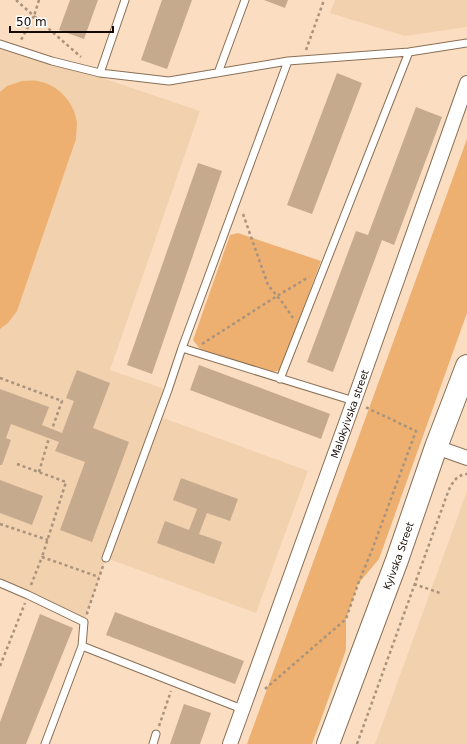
<svg xmlns="http://www.w3.org/2000/svg" width="467" height="744" viewBox="0 0 467 744" font-family="'DejaVu Sans',sans-serif">
<style>
.built{fill:#f2d1ae}
.green{fill:#edb071}
.building{fill:#c6aa8e}
.lines{fill:none;stroke-linecap:round;stroke-linejoin:round}
.lane-casing{stroke:#896f55;stroke-width:9}
.street-casing{stroke:#896f55;stroke-width:16}
.primary-casing{stroke:#896f55;stroke-width:24}
.path{stroke:#a9937d;stroke-width:2.5;stroke-dasharray:3 3;stroke-linecap:butt}
.lane{stroke:#fff;stroke-width:7}
.street{stroke:#fff;stroke-width:14}
.primary{stroke:#fff;stroke-width:22}
.labels{text-anchor:middle;stroke-width:3;stroke-linejoin:round;paint-order:stroke}
.street-label{font-size:10px;fill:#130902;stroke:#fff}
</style>
<rect width="100%" height="100%" fill="#fbdec1"/>
<path class="built" d="M335,0H467V27L405,36L330,13Z
M0,44L52,61L200,111L110,370L168,390L158,416L308,471L256,613L106,558L84,622L0,583Z
M467,491V744H375Z"/>
<path class="green" d="M22,81C27,81 33,80 37,81C58,84 75,103 77,123C77,128 76,134 76,139L17,311L8,323L0,329V92L7,86Z
M467,139V313L379,559L358,584L346,619V650L312,744H247Z
M238,233L321,261L280,370L273,372L200,349L193,340L230,235Z"/>
<path class="building" d="M70,0H98L84,39L59,30Z
M162,0H192L167,69L141,60Z
M264,0H288L285,8Z
M337,73L362,83L312,214L287,205Z
M416,107L442,117L394,245L382,240L333,372L307,362L356,231L368,235Z
M198,163L222,171L152,374L127,365Z
M199,365L330,414L321,439L190,390Z
M77,370L110,383L93,428L129,442L92,542L60,530L85,462L55,451L59,442L11,424L6,438L11,440L2,465H0V389L49,407L42,425L62,433L74,401L66,398Z
M181,478L238,499L230,521L207,513L199,534L222,542L214,564L157,543L165,521L189,530L197,509L173,500Z
M0,480L43,496L32,525L0,513Z
M115,612L244,661L235,684L106,635Z
M40,614L73,628L26,744H0V722Z
M184,704L211,713L200,744H170Z"/>
<g class="lines">
<defs>
<path id="lane" d="M0,44L52,61L100,73L169,81L288,61L409,52L467,43
M288,61L182,348L354,401
M100,73L125,0
M218,73L245,0
M280,379L409,52
M106,558L168,390L182,348
M0,583L28,595L84,622L82,646L242,709
M45,744L82,646
M153,744L156,734"/>
<g id="street">
<path d="M436,447L467,458"/>
<path id="s1" d="M230,744L354,401L467,83"/>
</g>
<g id="primary">
<path id="s2" d="M328,744L397,560L436,447L467,366"/>
</g>
</defs>
<use href="#lane" class="lane-casing"/>
<use href="#street" class="street-casing"/>
<use href="#primary" class="primary-casing"/>
<path class="path" d="M16,0L34,16L21,40
M39,0L34,16L81,57
M306,50L324,0
M243,214L268,285L282,302L293,318
M202,344L277,296L309,277
M0,378L62,401L52,429
M17,464L66,482L42,557
M39,472L49,438
M0,524L48,540
M414,584L440,593
M31,585L42,557L99,577
M88,614L87,613L103,566
M0,666L25,603
M265,689L346,619L358,584L372,550L416,431L365,407
M159,726L171,691
M357,744L448,492C452,483 456,475 467,474"/>
<use href="#lane" class="lane"/>
<use href="#street" class="street"/>
<use href="#primary" class="primary"/>
</g>
<g class="labels">
<g class="street-label">
<text dy="4" stroke="none"><textPath href="#s1" startOffset="351">Malokyivska street</textPath></text>
<text dy="4" stroke="none"><textPath href="#s2" startOffset="201">Kyivska Street</textPath></text>
</g>
</g>
<path d="M10 26v6h103v-6" fill="none" stroke="#130902" stroke-width="2"/>
<text x="16" y="26" font-size="12" fill="#130902" stroke="#ffffff" stroke-width="3" paint-order="stroke">50 m</text>
</svg>
